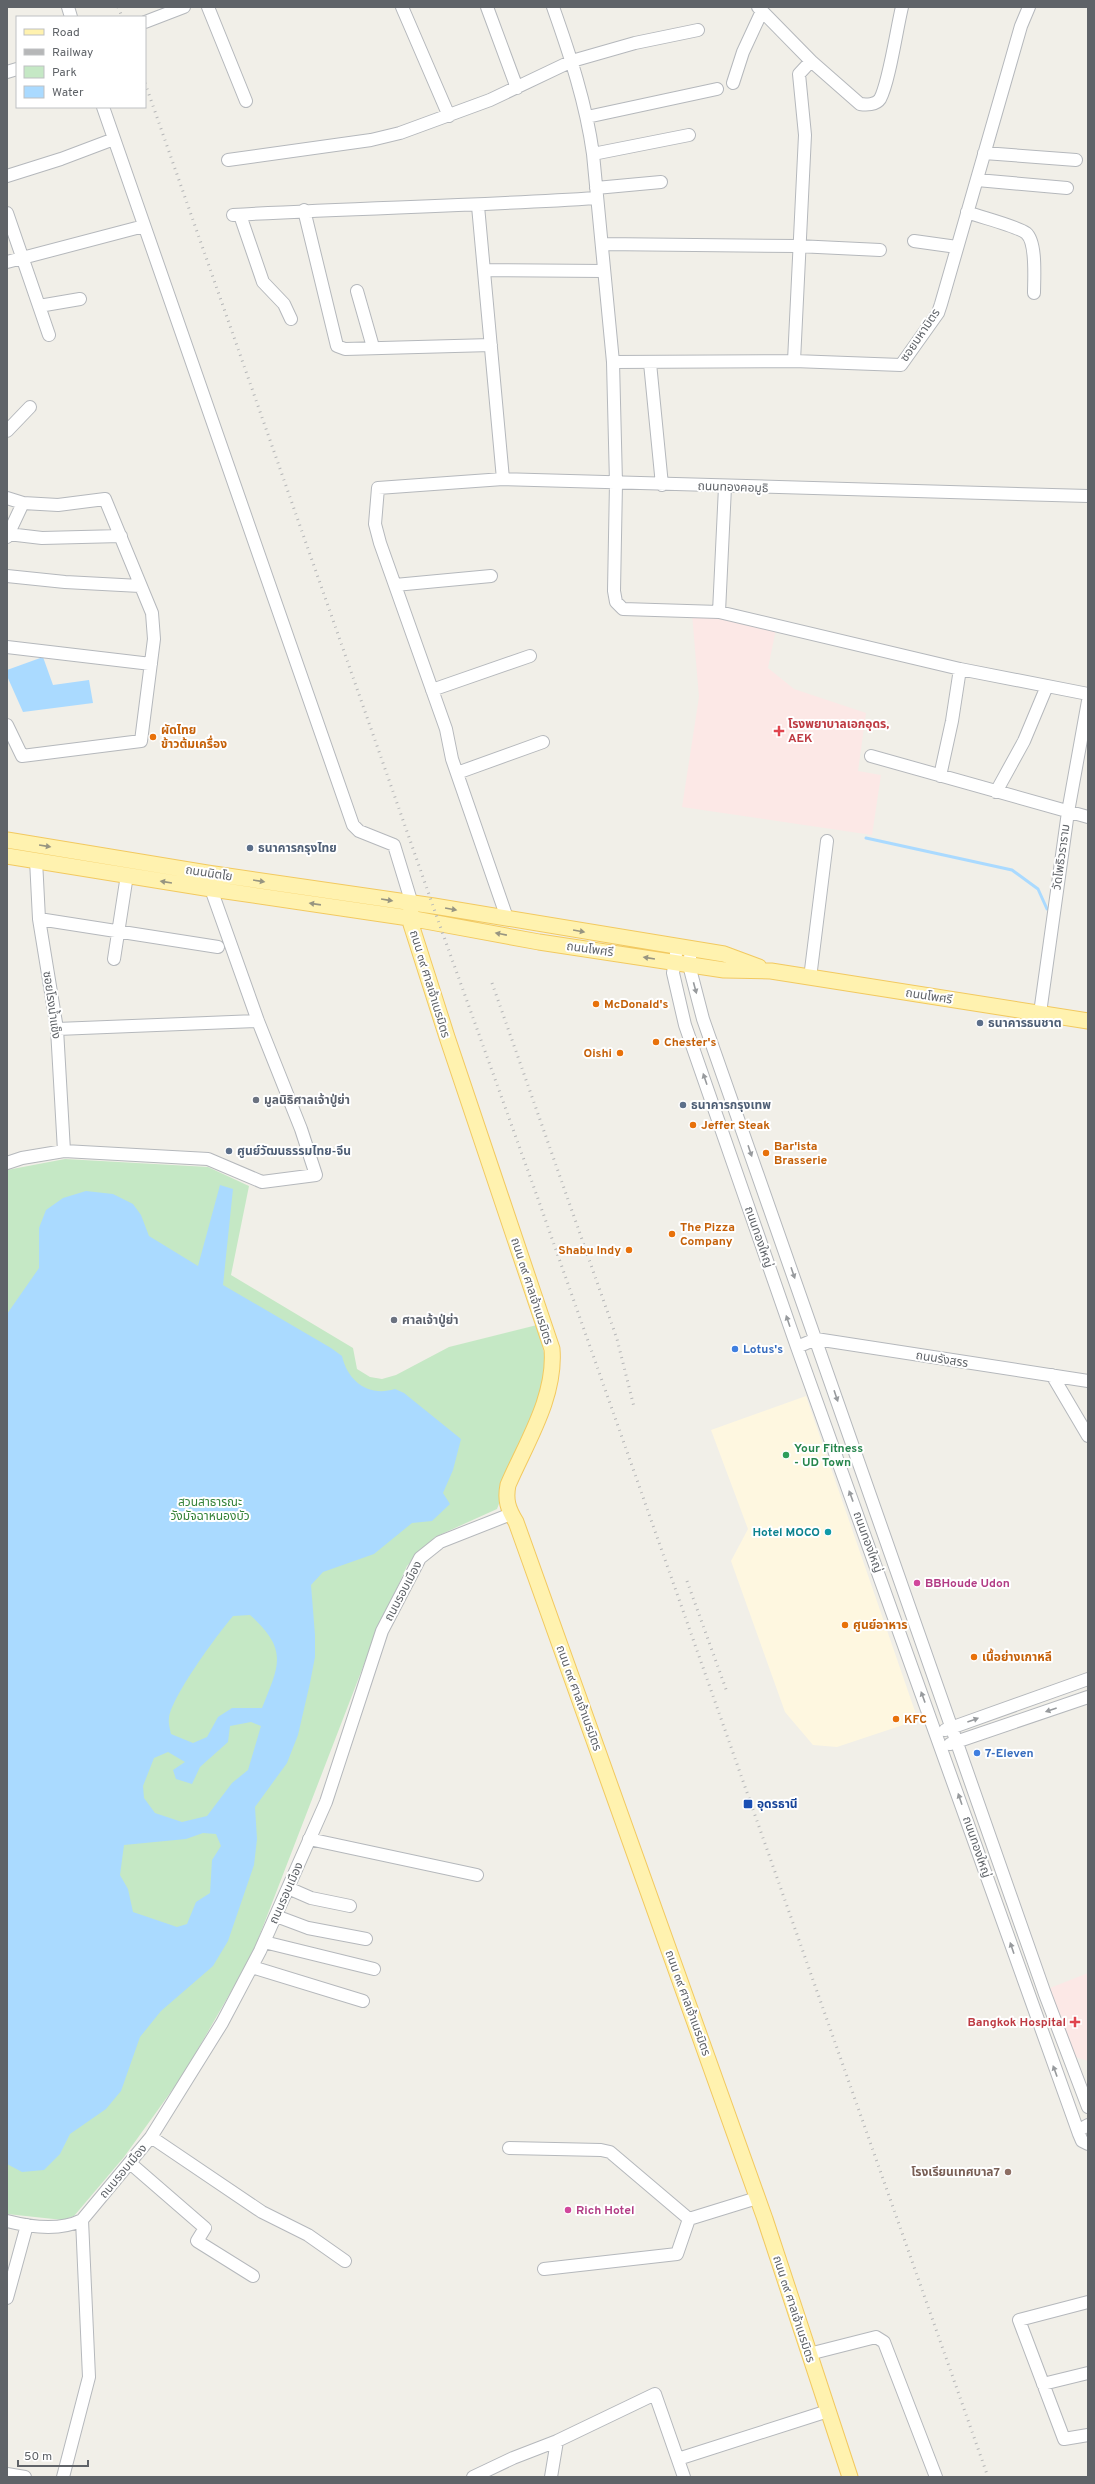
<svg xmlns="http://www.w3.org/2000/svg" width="1095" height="2484" viewBox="0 0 1095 2484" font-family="Overpass,'Noto Sans Thai',sans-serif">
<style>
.commercial{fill:#fef7e0}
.medical{fill:#fce8e6}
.green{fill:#c5e8c5}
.water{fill:#aadaff;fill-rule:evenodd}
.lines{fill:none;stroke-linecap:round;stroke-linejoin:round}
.stream{stroke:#aadaff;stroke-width:3}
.minor-casing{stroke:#b5b8bc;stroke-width:14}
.major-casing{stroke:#f2c960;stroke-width:17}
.minor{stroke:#fff;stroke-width:12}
.major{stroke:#fff2af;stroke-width:15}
.rail{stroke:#b6b7b8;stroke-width:3;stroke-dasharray:1 5;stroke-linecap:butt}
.oneway{fill:#979581}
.oneway2{fill:#979a9d}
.health-dot{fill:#e0444e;stroke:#fff;stroke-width:1.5}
.food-dot{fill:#e8710a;stroke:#fff;stroke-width:1.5}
.service-dot{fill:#5c6f8a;stroke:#fff;stroke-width:1.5}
.worship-dot{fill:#6b7280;stroke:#fff;stroke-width:1.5}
.shop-dot{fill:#3f7fe0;stroke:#fff;stroke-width:1.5}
.leisure-dot{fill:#2e9e5b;stroke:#fff;stroke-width:1.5}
.culture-dot{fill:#0f9aa8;stroke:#fff;stroke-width:1.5}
.hotel-dot{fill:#d1479c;stroke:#fff;stroke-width:1.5}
.transit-dot{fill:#1a4fb4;stroke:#fff;stroke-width:1.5}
.education-dot{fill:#8d6e63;stroke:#fff;stroke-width:1.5}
.labels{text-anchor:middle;stroke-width:4;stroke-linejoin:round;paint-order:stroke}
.street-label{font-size:12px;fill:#5f6368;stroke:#fff}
.health-label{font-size:12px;font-weight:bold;fill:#be3a42;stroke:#fff;text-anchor:start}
.food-label{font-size:12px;font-weight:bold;fill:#c56008;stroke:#fff;text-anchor:start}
.service-label{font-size:12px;font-weight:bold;fill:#4e5e75;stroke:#fff;text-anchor:start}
.worship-label{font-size:12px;font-weight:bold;fill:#5b616d;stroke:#fff;text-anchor:start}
.shop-label{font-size:12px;font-weight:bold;fill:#366cbe;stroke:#fff;text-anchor:start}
.leisure-label{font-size:12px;font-weight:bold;fill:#27864d;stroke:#fff;text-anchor:start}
.park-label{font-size:12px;fill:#348238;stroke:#fff}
.culture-label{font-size:12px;font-weight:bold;fill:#0d838f;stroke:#fff;text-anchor:end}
.hotel-label{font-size:12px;font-weight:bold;fill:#b23c85;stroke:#fff;text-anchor:start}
.transit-label{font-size:12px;font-weight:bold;fill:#164399;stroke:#fff;text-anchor:start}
.education-label{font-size:12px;font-weight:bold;fill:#785e54;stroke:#fff;text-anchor:end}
</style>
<rect width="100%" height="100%" fill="#f1efe8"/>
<path class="commercial" d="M806,1396L918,1720L837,1747L813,1745L785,1712L731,1561L748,1529L711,1430Z"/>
<path class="medical" d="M692,613L776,629L768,668L794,689L866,713L858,771L881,775L872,835L682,807L699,697Z
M1088,1973V2061L1075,2057L1050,1988Z"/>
<path class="green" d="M65,1159L208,1167L249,1186L231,1275L353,1348L357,1369L370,1377L382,1379L396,1375L449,1347L537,1325L545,1357L543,1386L497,1509L435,1537L407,1566L373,1641L252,1955L183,2075L124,2157L74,2216L63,2220L7,2214V1170Z"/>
<path class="water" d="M43,657L53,685L89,680L93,703L23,712L7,676V670Z
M220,1185L233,1189L223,1285L331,1348L342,1356C348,1382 369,1397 395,1389L404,1393L461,1439L453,1470L443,1493L450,1504L432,1521L412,1523L374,1554L323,1572L311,1585L315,1635V1657L310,1683L298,1735L287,1763L255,1807L257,1839L254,1865L228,1941L213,1966L161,2011L140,2037L121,2091L106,2109L70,2134L60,2154L44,2170L22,2172L7,2164V1314L39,1268V1228L46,1210L63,1198L86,1191L113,1194L133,1204L141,1215L149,1236L198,1266ZM250,1615C289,1650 279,1665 262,1708H232L218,1717L207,1737L193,1743L171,1734C170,1729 168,1723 169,1718C172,1696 217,1635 233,1616ZM251,1722L261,1726L248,1770L232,1783L207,1816L182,1822L155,1813L144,1798L143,1786L154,1758L168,1752L185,1762L173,1770L176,1779L192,1784L200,1767L228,1742L230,1726ZM203,1833L216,1834L221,1846L212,1860L210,1893L196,1902L187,1924L177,1927L133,1912L128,1889L120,1875L124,1845L186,1839Z"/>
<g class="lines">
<path class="stream" d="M866,838L1012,870L1038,889L1047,909"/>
<defs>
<path id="minor" d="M68,7L71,17
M208,7L246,101
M402,7L449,116
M487,7L517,88
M553,7C570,55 586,103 593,154L613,362L616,483L614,591L616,602L623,609L719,612L960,669L1088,694
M758,7L811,61
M145,22L184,7
M7,72L17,69
M733,83L743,52L762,11
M103,107L353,825L359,831L394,845L412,904
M587,117L717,89
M984,153L1076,160
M593,154L689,135
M228,160L371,140L400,133L490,100L572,61L635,43L698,30
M7,176L61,159L114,139
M977,180L1067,188
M596,188L661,182
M478,206L503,479
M304,210L337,346L345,349L491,345
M967,212C980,217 1017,226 1026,233C1037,242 1034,279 1034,293
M7,213L49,335
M233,215C354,208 476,206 597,198
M240,215L263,282L284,304L291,319
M914,241L957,247
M602,244L797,246L880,250
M7,262L144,226
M484,270L604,271
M357,291L373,347
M39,306L80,299
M794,361L805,135L799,74L811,61L860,104C866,105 876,105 880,99C889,83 897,27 902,7
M613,362L794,361L901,365L938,313L941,304L1021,26L1029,7
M650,363L662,485
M7,431L30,407
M7,498L23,503
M8,534L42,538L121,536
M7,537L23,503L58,505L105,499L152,613L154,639L141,741L22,756L7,725
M7,576L65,582L140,586
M395,585L491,576
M719,612L725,487
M7,647L151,664
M432,690L530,656
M871,756L1088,817
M457,773L543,742
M940,776L952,721L960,669
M996,792L1024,741L1047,686
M36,860L39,919L57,1029L64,1151
M507,918L452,759L446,729L380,543L375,524L378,488L503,479L1088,496
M39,919L218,947
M676,954L673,973L685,1025L797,1347L1079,2134
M690,957L689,965L703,1019L1045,1994L1088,2107
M114,959L127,875
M810,978L827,841
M1040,1013L1068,812L1088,701
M57,1029L258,1021
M7,1163L22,1158L64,1151L208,1159L262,1182L316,1175L301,1129L258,1021L211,889
M797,1347L816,1339L1088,1381
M1052,1375L1088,1436
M945,1730L1088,1679
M950,1744L1088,1697
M309,1839L477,1875
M288,1888L311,1898L350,1906
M276,1916L308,1928L366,1939
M264,1942L374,1969
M252,1967L363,2001
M1088,2125L1081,2129L1079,2134L1082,2141L1088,2144
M151,2137L262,2212L308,2235L345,2261
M509,2148L601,2150L610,2152L689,2219
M130,2163L205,2228L197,2241L253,2276
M7,2221C30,2227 60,2231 82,2220L151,2137L222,2023L260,1951L326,1802L382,1631L420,1558L440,1542L511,1514
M544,2269L677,2254L689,2219L757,2198
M7,2298L27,2225
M1088,2302L1019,2320L1064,2439L1088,2435
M809,2354L876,2337L884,2342L936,2477
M1043,2384L1088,2373
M678,2459L828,2411
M7,2474L25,2477
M63,2477L89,2377L82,2220
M473,2477L513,2458L557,2441L655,2394L684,2477
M551,2477L557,2441"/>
<path id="major" d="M7,840L207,873L434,906L724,954L759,967
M7,856L205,888L409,918L539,942L724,970L771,971L1088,1021
M412,904L409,918L447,1037L552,1349C556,1397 526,1443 508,1485C505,1500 508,1509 516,1522L765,2219L850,2477"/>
</defs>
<use href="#minor" class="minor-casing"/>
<use href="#major" class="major-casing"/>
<use href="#minor" class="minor"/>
<use href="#major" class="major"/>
<path class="rail" d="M118,7L122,17
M145,83L439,923L537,1196L988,2477
M492,983L617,1339L634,1407
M687,1581L727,1692"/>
</g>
<defs><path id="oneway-solid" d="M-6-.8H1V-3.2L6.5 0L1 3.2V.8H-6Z"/></defs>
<g class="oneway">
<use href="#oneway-solid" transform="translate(45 846) rotate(9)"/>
<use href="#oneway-solid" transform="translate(259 881) rotate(9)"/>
<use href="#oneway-solid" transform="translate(166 882) rotate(-171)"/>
<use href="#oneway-solid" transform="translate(387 900) rotate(9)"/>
<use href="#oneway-solid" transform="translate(315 904) rotate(-172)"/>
<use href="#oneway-solid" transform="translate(451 909) rotate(10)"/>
<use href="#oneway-solid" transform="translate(579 931) rotate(10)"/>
<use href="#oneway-solid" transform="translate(501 934) rotate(-169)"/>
<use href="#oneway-solid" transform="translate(649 958) rotate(-171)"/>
</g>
<g class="oneway2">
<use href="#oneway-solid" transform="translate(695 988) rotate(75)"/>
<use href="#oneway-solid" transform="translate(705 1079) rotate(-109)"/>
<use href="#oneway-solid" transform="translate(750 1151) rotate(71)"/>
<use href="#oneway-solid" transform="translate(793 1273) rotate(71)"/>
<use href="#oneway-solid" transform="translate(788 1321) rotate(-109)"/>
<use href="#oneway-solid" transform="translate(836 1396) rotate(71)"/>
<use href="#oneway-solid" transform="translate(851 1496) rotate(-110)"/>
<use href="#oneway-solid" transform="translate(923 1697) rotate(-110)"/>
<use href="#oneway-solid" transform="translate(1051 1710) rotate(161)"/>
<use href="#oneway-solid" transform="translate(973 1720) rotate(-20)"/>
<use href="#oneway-solid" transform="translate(960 1799) rotate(-109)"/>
<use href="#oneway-solid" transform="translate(1012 1948) rotate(-109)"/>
<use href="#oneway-solid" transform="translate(1055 2071) rotate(-110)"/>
</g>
<g class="health-dot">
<path d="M777 725h4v4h4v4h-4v4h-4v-4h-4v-4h4z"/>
<path d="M1073 2016h4v4h4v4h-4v4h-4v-4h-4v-4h4z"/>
</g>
<g class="food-dot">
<circle cx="153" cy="737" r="4"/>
<circle cx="596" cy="1004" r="4"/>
<circle cx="656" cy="1042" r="4"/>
<circle cx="620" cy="1053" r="4"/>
<circle cx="693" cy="1125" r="4"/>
<circle cx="766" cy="1153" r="4"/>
<circle cx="672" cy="1234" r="4"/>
<circle cx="629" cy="1250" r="4"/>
<circle cx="845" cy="1625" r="4"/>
<circle cx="974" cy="1657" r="4"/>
<circle cx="896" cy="1719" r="4"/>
</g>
<g class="service-dot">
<circle cx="250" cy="848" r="4"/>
<circle cx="980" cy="1023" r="4"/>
<circle cx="683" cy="1105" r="4"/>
<circle cx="229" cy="1151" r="4"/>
</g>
<g class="worship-dot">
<circle cx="256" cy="1100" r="4"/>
<circle cx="394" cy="1320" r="4"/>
</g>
<g class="shop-dot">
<circle cx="735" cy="1349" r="4"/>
<circle cx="977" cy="1753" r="4"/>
</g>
<circle class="leisure-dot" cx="786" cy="1455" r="4"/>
<circle class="culture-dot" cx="828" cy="1532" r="4"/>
<g class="hotel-dot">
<circle cx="917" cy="1583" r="4"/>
<circle cx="568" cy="2210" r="4"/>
</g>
<rect class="transit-dot" x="743" y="1799" width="10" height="10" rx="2"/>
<circle class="education-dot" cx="1008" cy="2172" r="4"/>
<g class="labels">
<g class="street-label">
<text transform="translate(920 335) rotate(-56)" y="4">ซอยมหามิตร</text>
<text transform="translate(733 487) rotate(2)" y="4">ถนนทองคอมูธิ</text>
<text transform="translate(1061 857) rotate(-82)" y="4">วัดโพธิวราราม</text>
<text transform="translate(209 873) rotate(9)" y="4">ถนนนิตโย</text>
<text transform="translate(590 949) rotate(8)" y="4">ถนนโพศรี</text>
<text transform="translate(430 984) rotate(73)" y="4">ถนน ๓๙ ศาลเจ้าเนรมิตร</text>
<text transform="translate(929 996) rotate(9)" y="4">ถนนโพศรี</text>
<text transform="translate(52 1005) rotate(82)" y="4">ซอยโรงน้ำแข็ง</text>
<text transform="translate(759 1237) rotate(71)" y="4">ถนนทองใหญ่</text>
<text transform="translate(532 1291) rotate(72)" y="4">ถนน ๓๙ ศาลเจ้าเนรมิตร</text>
<text transform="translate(942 1359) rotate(9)" y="4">ถนนรังสรร</text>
<text transform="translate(868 1542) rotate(70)" y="4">ถนนทองใหญ่</text>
<text transform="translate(403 1591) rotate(-62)" y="4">ถนนรอบเมือง</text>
<text transform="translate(579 1698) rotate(70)" y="4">ถนน ๓๙ ศาลเจ้าเนรมิตร</text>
<text transform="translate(977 1847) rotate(71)" y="4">ถนนทองใหญ่</text>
<text transform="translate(286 1893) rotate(-66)" y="4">ถนนรอบเมือง</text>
<text transform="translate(688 2003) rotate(70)" y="4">ถนน ๓๙ ศาลเจ้าเนรมิตร</text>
<text transform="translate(123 2171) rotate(-50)" y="4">ถนนรอบเมือง</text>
<text transform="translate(794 2309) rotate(72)" y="4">ถนน ๓๙ ศาลเจ้าเนรมิตร</text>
</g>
<g class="health-label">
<text x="788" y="728">โรงพยาบาลเอกอุดร,<tspan x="788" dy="14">AEK</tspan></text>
<text x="1066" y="2026" text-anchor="end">Bangkok Hospital</text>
</g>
<g class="food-label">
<text x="161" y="734">ผัดไทย<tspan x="161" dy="14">ข้าวต้มเครื่อง</tspan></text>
<text x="604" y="1008">McDonald's</text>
<text x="664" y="1046">Chester's</text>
<text x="612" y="1057" text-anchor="end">Oishi</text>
<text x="701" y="1129">Jeffer Steak</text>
<text x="774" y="1150">Bar'ista<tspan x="774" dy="14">Brasserie</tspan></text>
<text x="680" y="1231">The Pizza<tspan x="680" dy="14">Company</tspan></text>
<text x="621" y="1254" text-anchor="end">Shabu Indy</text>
<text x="853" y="1629">ศูนย์อาหาร</text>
<text x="982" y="1661">เนื้อย่างเกาหลี</text>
<text x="904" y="1723">KFC</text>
</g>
<g class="service-label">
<text x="258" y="852">ธนาคารกรุงไทย</text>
<text x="988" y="1027">ธนาคารธนชาต</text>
<text x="691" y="1109">ธนาคารกรุงเทพ</text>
<text x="237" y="1155">ศูนย์วัฒนธรรมไทย-จีน</text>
</g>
<g class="worship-label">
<text x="264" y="1104">มูลนิธิศาลเจ้าปู่ย่า</text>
<text x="402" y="1324">ศาลเจ้าปู่ย่า</text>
</g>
<g class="shop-label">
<text x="743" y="1353">Lotus's</text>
<text x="985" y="1757">7-Eleven</text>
</g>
<g class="leisure-label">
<text x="794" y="1452">Your Fitness<tspan x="794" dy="14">- UD Town</tspan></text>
</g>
<g class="park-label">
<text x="210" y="1506">สวนสาธารณะ<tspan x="210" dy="14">วังมัจฉาหนองบัว</tspan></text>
</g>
<g class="culture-label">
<text x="820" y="1536">Hotel MOCO</text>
</g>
<g class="hotel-label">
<text x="925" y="1587">BBHoude Udon</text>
<text x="576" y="2214">Rich Hotel</text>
</g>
<g class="transit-label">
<text x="757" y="1808">อุดรธานี</text>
</g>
<g class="education-label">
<text x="1000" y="2176">โรงเรียนเทศบาล7</text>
</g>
</g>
<rect width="1095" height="2484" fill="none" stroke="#5f6368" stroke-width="16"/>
<rect x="16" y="16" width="130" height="92" fill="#ffffff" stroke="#bfc1c3"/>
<rect x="24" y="29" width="20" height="6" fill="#fff2af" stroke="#bfc1c3"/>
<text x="52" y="36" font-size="12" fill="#5f6368">Road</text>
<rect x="24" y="49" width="20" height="6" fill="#b6b7b8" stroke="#bfc1c3"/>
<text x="52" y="56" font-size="12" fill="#5f6368">Railway</text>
<rect x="24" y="66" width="20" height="12" fill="#c5e8c5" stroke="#bfc1c3"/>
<text x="52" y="76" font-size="12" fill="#5f6368">Park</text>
<rect x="24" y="86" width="20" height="12" fill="#aadaff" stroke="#bfc1c3"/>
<text x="52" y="96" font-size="12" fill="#5f6368">Water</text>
<path d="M18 2460v6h70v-6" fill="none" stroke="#5f6368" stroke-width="2"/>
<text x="24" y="2460" font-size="12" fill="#5f6368" stroke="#ffffff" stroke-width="3" paint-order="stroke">50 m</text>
</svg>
